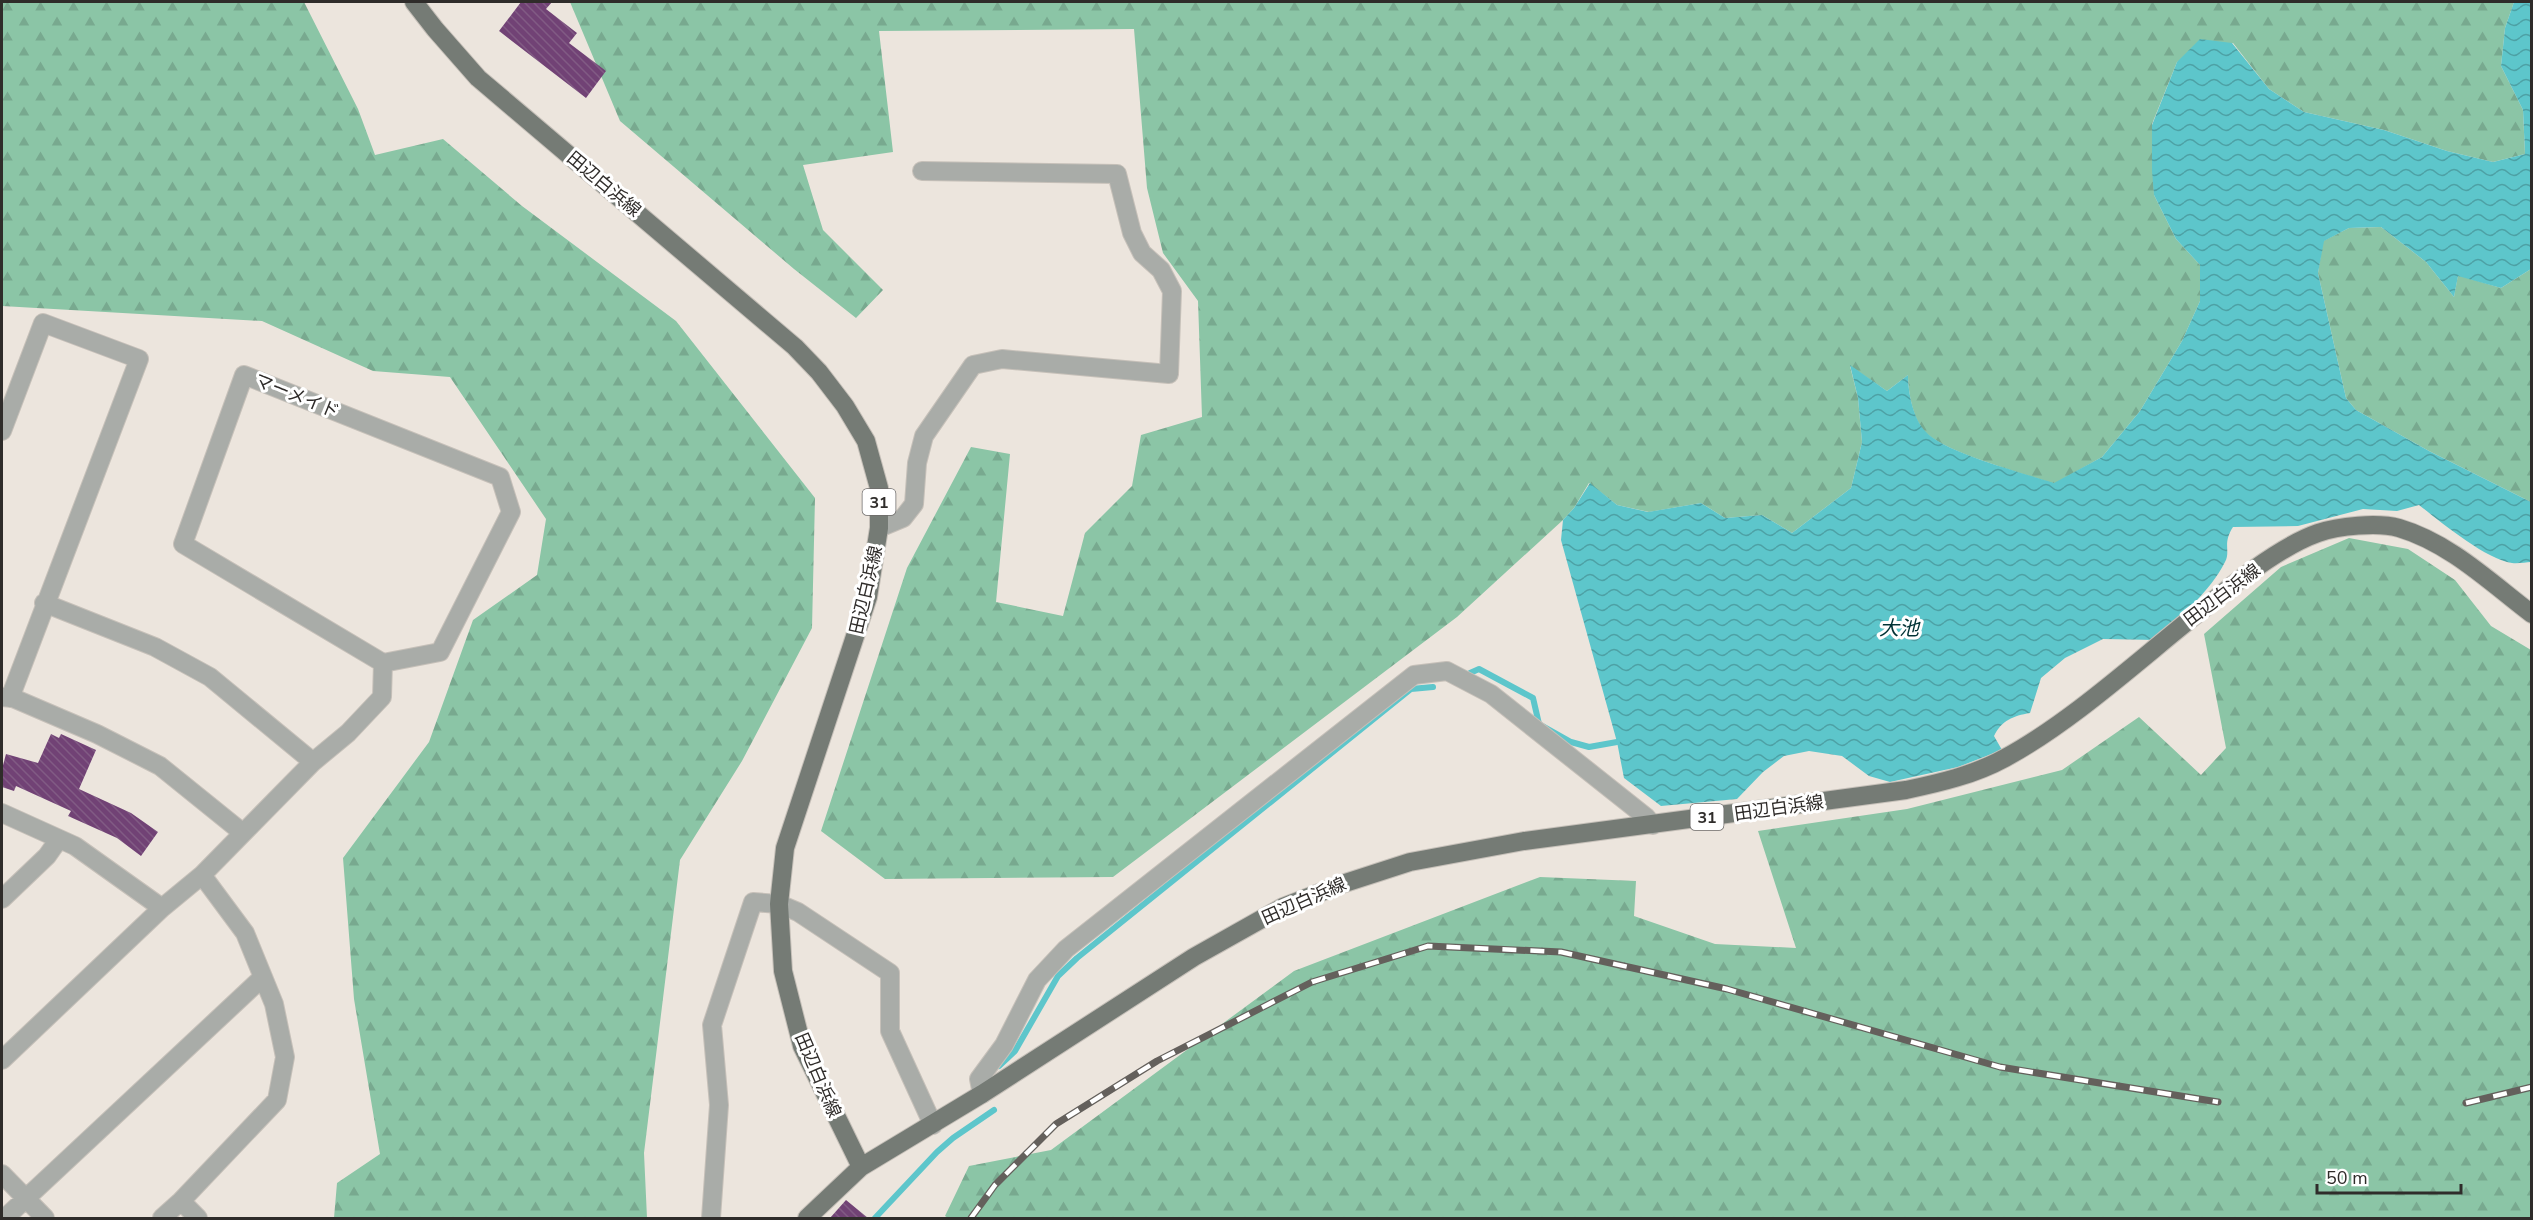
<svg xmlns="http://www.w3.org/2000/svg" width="2533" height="1220" viewBox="0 0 2533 1220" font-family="'Nunito Sans','Noto Sans JP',sans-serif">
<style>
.forest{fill:url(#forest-firs)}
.water{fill:url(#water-waves)}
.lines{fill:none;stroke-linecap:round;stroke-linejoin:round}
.stream{stroke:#5dc6cb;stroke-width:6}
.building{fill:url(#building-back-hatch)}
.minor-casing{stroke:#c6c0b9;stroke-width:20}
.major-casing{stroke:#c6c0b9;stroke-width:20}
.minor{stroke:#a9aca8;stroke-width:18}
.major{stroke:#757b75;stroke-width:18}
.rail-casing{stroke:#64605c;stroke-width:7}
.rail{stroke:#fff;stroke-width:4.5;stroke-dasharray:14;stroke-linecap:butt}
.labels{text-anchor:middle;stroke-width:6;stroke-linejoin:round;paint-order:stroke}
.shield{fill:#fff;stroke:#6d6b6a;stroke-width:1.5}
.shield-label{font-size:16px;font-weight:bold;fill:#2f2c2a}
.street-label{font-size:18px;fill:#2f2c2a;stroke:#fff}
.water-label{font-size:20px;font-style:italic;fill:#003235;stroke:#fff}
</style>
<defs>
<pattern id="forest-firs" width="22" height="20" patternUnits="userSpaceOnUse" patternTransform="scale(1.5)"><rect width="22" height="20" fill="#8bc5a6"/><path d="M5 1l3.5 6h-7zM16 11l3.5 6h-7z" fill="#78a98f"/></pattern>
<pattern id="water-waves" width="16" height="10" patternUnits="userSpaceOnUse" patternTransform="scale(1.5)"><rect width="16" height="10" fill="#5dc6cb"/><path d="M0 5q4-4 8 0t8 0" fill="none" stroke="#4da1a5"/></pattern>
<pattern id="building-back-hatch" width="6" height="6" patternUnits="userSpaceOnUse" patternTransform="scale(1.5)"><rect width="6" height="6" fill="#714275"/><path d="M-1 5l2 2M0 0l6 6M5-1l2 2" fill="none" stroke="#815b84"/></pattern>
</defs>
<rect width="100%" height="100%" fill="#ece5dd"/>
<path class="forest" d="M2,2H304L358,109L375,155L443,139L522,206L676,321L815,498L812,628L742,761L680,860L644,1153L647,1218H334L337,1183L380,1154L354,999L343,858L429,742L473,620L537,575L546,519L450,377L373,371L262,321L2,306Z
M570,2H2514L2505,28L2501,66L2523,110L2525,154L2493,162L2447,151L2384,130L2304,112L2269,89L2233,43L2177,62L2152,124L2154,195L2176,239L2200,265V301L2182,341L2140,411L2102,457L2054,484C2023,473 1946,453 1925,432C1913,419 1908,392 1908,375L1887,391L1850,366L1858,398L1862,442L1851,488L1792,533L1762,515L1725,518L1701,503L1649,512L1617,505L1589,483L1574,508L1563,520L1457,617L1113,877L885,879L821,831L907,568L971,447L1010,454L996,602L1063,616L1085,533L1132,486L1141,435L1202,417L1198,301L1163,253L1147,188L1134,29L879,31L893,152L803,165L823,230L883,290L856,318L794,269L620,121Z
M2381,227L2426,262L2454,297L2458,275L2501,288L2531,269V502L2429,451L2356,410L2346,398L2318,273L2323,241L2349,228Z
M2349,538L2408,549L2455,580L2491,626L2531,650V1218H948L945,1216L969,1166L1051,1150L1294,971L1540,877L1636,881L1634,916L1715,944L1796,948L1758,831L1907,809L2062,770L2139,717L2201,775L2226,748L2204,634L2281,567Z"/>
<path class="water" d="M2514,2H2531V269L2501,288L2458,276L2454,297L2426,262L2381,227L2349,228L2324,241L2318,273L2346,398L2356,410L2429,451L2531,502V562C2526,562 2518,564 2512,563C2485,559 2441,522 2419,505L2397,511L2363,509L2298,526L2233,527C2222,544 2231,551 2225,562C2210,592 2180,616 2157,640L2103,639L2065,658L2041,678L2030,713C2013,716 2002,720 1994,736L2002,750L1958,767L1890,782L1869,776L1842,756L1809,751L1784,756L1763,772L1737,799L1661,806L1624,778L1617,742L1561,540L1563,520L1574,508L1590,483L1617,505L1648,512L1701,503L1725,518L1762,515L1792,533L1851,488L1862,442L1858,398L1850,365L1887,391L1908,375C1908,392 1913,418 1925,431C1944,453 2024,473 2054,483L2102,457L2140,411L2182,341L2200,301V265L2176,239L2154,195L2152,171V125L2177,62L2200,39L2232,43L2269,89L2304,112L2384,130L2447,151L2493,162L2525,154L2523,110L2501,66L2505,28Z"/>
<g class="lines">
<path class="stream" d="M1470,673L1479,669L1533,698L1539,724L1571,742L1589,747L1617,742
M999,1066L1015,1051L1058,976L1077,958L1411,689L1433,687
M875,1218L937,1152L953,1138L994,1110"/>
</g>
<path class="building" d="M521,2H552L546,9L577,33L569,43L606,71L586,98L499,31Z
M51,734L59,738L61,734L96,750L79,789L131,813L158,832L141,856L117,838L68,816L71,811L16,786L14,791L2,787V769L6,754L38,763Z
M846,1200L868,1218H830Z"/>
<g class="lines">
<defs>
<path id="minor" d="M2,431L43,323L139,359L10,698
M879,528L903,518L914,504L917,463L924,436L973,365L1002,359L1169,374L1172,291L1161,270L1142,253L1132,233L1117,174L922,171
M44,603L155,647L210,677L313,762
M2,697L13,698L97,734L160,766L243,833
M2,813L75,846L162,908
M2,899L47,856L59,839
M2,1060L162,908L202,875L313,762L348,733L382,697L383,663L440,652L511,512L500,477L244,375L183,544L383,663
M982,1094L979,1079L1004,1045L1037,980L1066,949L1414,675L1447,671L1491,694L1646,817L1653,825
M2,1174L45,1218
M181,1201L198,1218
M5,1218L263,977
M162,1218L181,1201L277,1100L285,1057L274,1004L245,933L202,875
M711,1218L719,1105L712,1025L753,902L779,904L798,912L890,973V1031L933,1125"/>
<path id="major" d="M414,2L435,29L478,78L795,347L819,372L845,406L866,441L879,488V528L868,597L785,848L779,904L783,971L802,1046L861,1167
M807,1218L861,1167L982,1094L1194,957L1283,907L1342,884L1410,862L1524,841L1906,790C1939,783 1974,775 2005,758C2075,720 2144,655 2208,605C2238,580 2281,546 2318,533C2338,526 2378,522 2399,528C2450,543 2491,583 2532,614"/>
</defs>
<use href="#minor" class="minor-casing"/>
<use href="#major" class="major-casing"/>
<use href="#minor" class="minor"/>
<use href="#major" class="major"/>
<defs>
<path id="rail" d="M2466,1103L2532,1087
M971,1218L995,1185L1056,1124L1157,1061L1312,982L1428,946L1561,952L1727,989L2000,1067L2218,1102"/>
</defs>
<use href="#rail" class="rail-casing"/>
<use href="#rail" class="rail"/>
</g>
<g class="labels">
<g class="shield">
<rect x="862.5" y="489" width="33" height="26" rx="4.5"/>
<rect x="1690.5" y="804" width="33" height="26" rx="4.5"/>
</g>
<g class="shield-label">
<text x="879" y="508">31</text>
<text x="1707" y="823">31</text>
</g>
<g class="street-label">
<text transform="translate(604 184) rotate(40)" y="6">田辺白浜線</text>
<text transform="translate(297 396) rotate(22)" y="6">マーメイド</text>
<text transform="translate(866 590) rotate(-77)" y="6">田辺白浜線</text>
<text transform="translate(2222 595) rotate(-37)" y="6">田辺白浜線</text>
<text transform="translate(1779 808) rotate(-8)" y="6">田辺白浜線</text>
<text transform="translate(1304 901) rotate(-24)" y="6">田辺白浜線</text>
<text transform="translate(818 1075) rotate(67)" y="6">田辺白浜線</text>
</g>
<g class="water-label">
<text x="1899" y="635">大池</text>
</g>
</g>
<rect width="2533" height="1220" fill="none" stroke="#2f2c2a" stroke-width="6"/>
<path d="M2317 1184v9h144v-9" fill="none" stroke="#2f2c2a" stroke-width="3"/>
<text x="2326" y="1184" font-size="18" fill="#2f2c2a" stroke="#ffffff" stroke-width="4.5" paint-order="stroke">50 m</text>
</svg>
